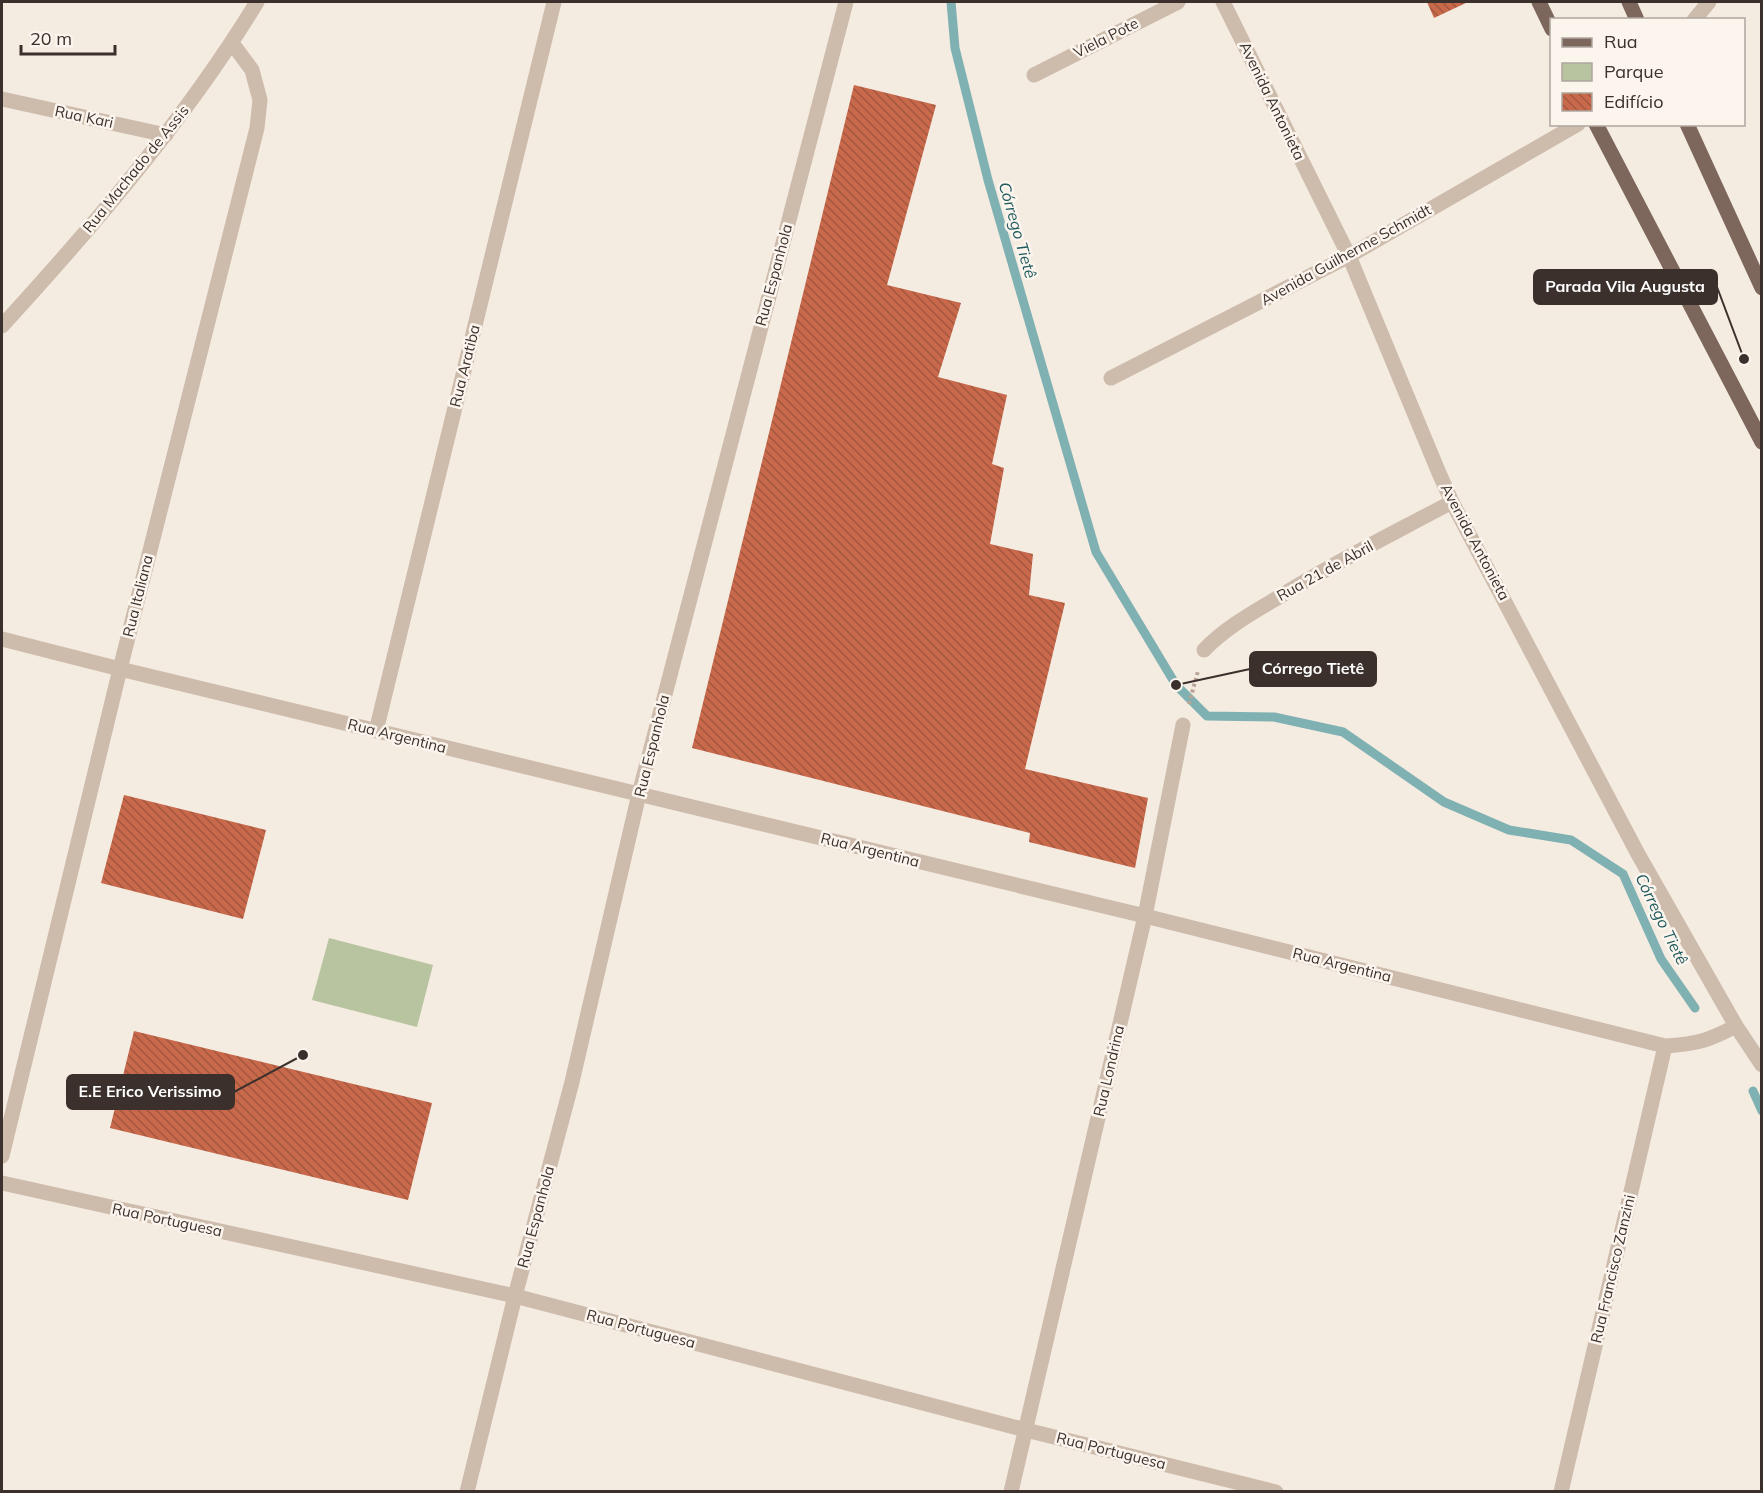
<svg xmlns="http://www.w3.org/2000/svg" width="1763" height="1493" viewBox="0 0 1763 1493" font-family="Mulish,sans-serif">
<style>
.green{fill:#b8c4a0}
.lines{fill:none;stroke-linecap:round;stroke-linejoin:round}
.stream{stroke:#7fb0b2;stroke-width:9}
.building{fill:url(#building-back-hatch)}
.path{stroke:#b9a596;stroke-width:4;stroke-dasharray:3 3;stroke-linecap:butt}
.minor{stroke:#cdbbac;stroke-width:15}
.major{stroke:#7d675c;stroke-width:15}
.labels{text-anchor:middle;stroke-width:5;stroke-linejoin:round;paint-order:stroke}
.street-label{font-size:15px;fill:#3b302b;stroke:#fbf5ee}
.water-label{font-size:16px;font-style:italic;fill:#1f5a5e;stroke:#fbf5ee}
.leader{fill:none;stroke:#3b302b;stroke-width:2}
.callout-dot{fill:#3b302b;stroke:#fbf5ee;stroke-width:2}
.callout{fill:#3b302b;stroke:#3b302b;stroke-width:2}
.callout-label{font-size:16px;text-anchor:middle;font-weight:bold;fill:#fff}
</style>
<defs>
<pattern id="building-back-hatch" width="6" height="6" patternUnits="userSpaceOnUse" patternTransform="scale(1.5)"><rect width="6" height="6" fill="#c8694b"/><path d="M-1 5l2 2M0 0l6 6M5-1l2 2" fill="none" stroke="#a4573f"/></pattern>
</defs>
<rect width="100%" height="100%" fill="#f4ebe1"/>
<path class="green" d="M329,938L433,965L417,1027L312,1000Z"/>
<g class="lines">
<path class="stream" d="M951,2L955,48L988,180L1096,552L1176,685L1207,716L1274,717L1343,732L1444,802L1509,830L1571,840L1623,874L1661,959L1695,1008
M1753,1091L1762,1111"/>
</g>
<path class="building" d="M1427,2H1468L1434,18Z
M854,85L936,105L887,285L961,303L938,377L1007,395L992,464L1004,468L990,544L1033,554L1029,595L1065,603L1025,769L1148,798L1135,868L1029,842L1030,833L692,748Z
M124,795L266,830L243,919L101,883Z
M134,1031L432,1103L408,1200L110,1128Z"/>
<g class="lines">
<path class="path" d="M1189,704L1198,671"/>
<path class="minor" d="M1223,2L1349,256L1439,473L1452,502L1638,854L1736,1026L1762,1065
M1694,20L1709,2
M1034,75L1178,2
M2,99L166,135
M2,326C95,224 185,120 257,2
M1111,378L1349,256L1578,124
M2,639L120,669L1145,916L1665,1046C1696,1044 1708,1041 1736,1026
M1204,650C1225,628 1252,613 1279,597C1335,562 1394,533 1452,502
M376,731L554,2
M2,1156L120,669L257,128L260,100L252,70L232,43
M2,1183L515,1296L1026,1430L1276,1492
M467,1492L515,1296L572,1082L639,794L846,2
M1011,1492L1145,916L1183,725
M1561,1492L1665,1046"/>
<path class="major" d="M1539,2L1552,29
M1629,2L1637,20
M1596,124L1762,442
M1687,124L1762,288"/>
</g>
<g class="labels">
<g class="street-label">
<text transform="translate(1106 38) rotate(-27)" y="5">Viela Pote</text>
<text transform="translate(1272 101) rotate(64)" y="5">Avenida Antonieta</text>
<text transform="translate(84 117) rotate(12)" y="5">Rua Kari</text>
<text transform="translate(136 169) rotate(-51)" y="5">Rua Machado de Assis</text>
<text transform="translate(1346 255) rotate(-29)" y="5">Avenida Guilherme Schmidt</text>
<text transform="translate(774 275) rotate(-75)" y="5">Rua Espanhola</text>
<text transform="translate(465 366) rotate(-76)" y="5">Rua Aratiba</text>
<text transform="translate(1475 542) rotate(62)" y="5">Avenida Antonieta</text>
<text transform="translate(1325 571) rotate(-29)" y="5">Rua 21 de Abril</text>
<text transform="translate(138 596) rotate(-76)" y="5">Rua Italiana</text>
<text transform="translate(397 736) rotate(14)" y="5">Rua Argentina</text>
<text transform="translate(652 746) rotate(-76)" y="5">Rua Espanhola</text>
<text transform="translate(870 850) rotate(14)" y="5">Rua Argentina</text>
<text transform="translate(1342 965) rotate(14)" y="5">Rua Argentina</text>
<text transform="translate(1109 1071) rotate(-77)" y="5">Rua Londrina</text>
<text transform="translate(536 1217) rotate(-75)" y="5">Rua Espanhola</text>
<text transform="translate(167 1220) rotate(12)" y="5">Rua Portuguesa</text>
<text transform="translate(1613 1269) rotate(-77)" y="5">Rua Francisco Zanzini</text>
<text transform="translate(641 1329) rotate(15)" y="5">Rua Portuguesa</text>
<text transform="translate(1111 1451) rotate(14)" y="5">Rua Portuguesa</text>
</g>
<g class="water-label">
<text transform="translate(1018 230) rotate(74)" y="6">Córrego Tietê</text>
<text transform="translate(1662 919) rotate(64)" y="6">Córrego Tietê</text>
</g>
</g>
<path class="leader" d="M1744 359L1717 287M1176 685L1250 669M303 1055L234 1092"/>
<g class="callout-dot">
<circle cx="1744" cy="359" r="6"/>
<circle cx="1176" cy="685" r="6"/>
<circle cx="303" cy="1055" r="6"/>
</g>
<g class="callout">
<rect x="1534" y="270" width="183" height="34" rx="6"/>
<rect x="1250" y="652" width="126" height="34" rx="6"/>
<rect x="67" y="1075" width="167" height="34" rx="6"/>
</g>
<g class="callout-label">
<text x="1625" y="292">Parada Vila Augusta</text>
<text x="1313" y="674">Córrego Tietê</text>
<text x="150" y="1097">E.E Erico Verissimo</text>
</g>
<rect width="1763" height="1493" fill="none" stroke="#3b302b" stroke-width="6"/>
<rect x="1550" y="18" width="195" height="108" fill="#fbf5ee" stroke="#aea6a0" stroke-width="1.5"/>
<rect x="1562" y="38" width="30" height="9" fill="#7d675c" stroke="#aea6a0" stroke-width="1.5"/>
<text x="1604" y="48" font-size="18" fill="#3b302b">Rua</text>
<rect x="1562" y="63" width="30" height="18" fill="#b8c4a0" stroke="#aea6a0" stroke-width="1.5"/>
<text x="1604" y="78" font-size="18" fill="#3b302b">Parque</text>
<rect x="1562" y="93" width="30" height="18" fill="url(#building-back-hatch)" stroke="#aea6a0" stroke-width="1.5"/>
<text x="1604" y="108" font-size="18" fill="#3b302b">Edifício</text>
<path d="M21 45v9h94v-9" fill="none" stroke="#3b302b" stroke-width="3"/>
<text x="30" y="45" font-size="18" fill="#3b302b" stroke="#fbf5ee" stroke-width="4.5" paint-order="stroke">20 m</text>
</svg>
